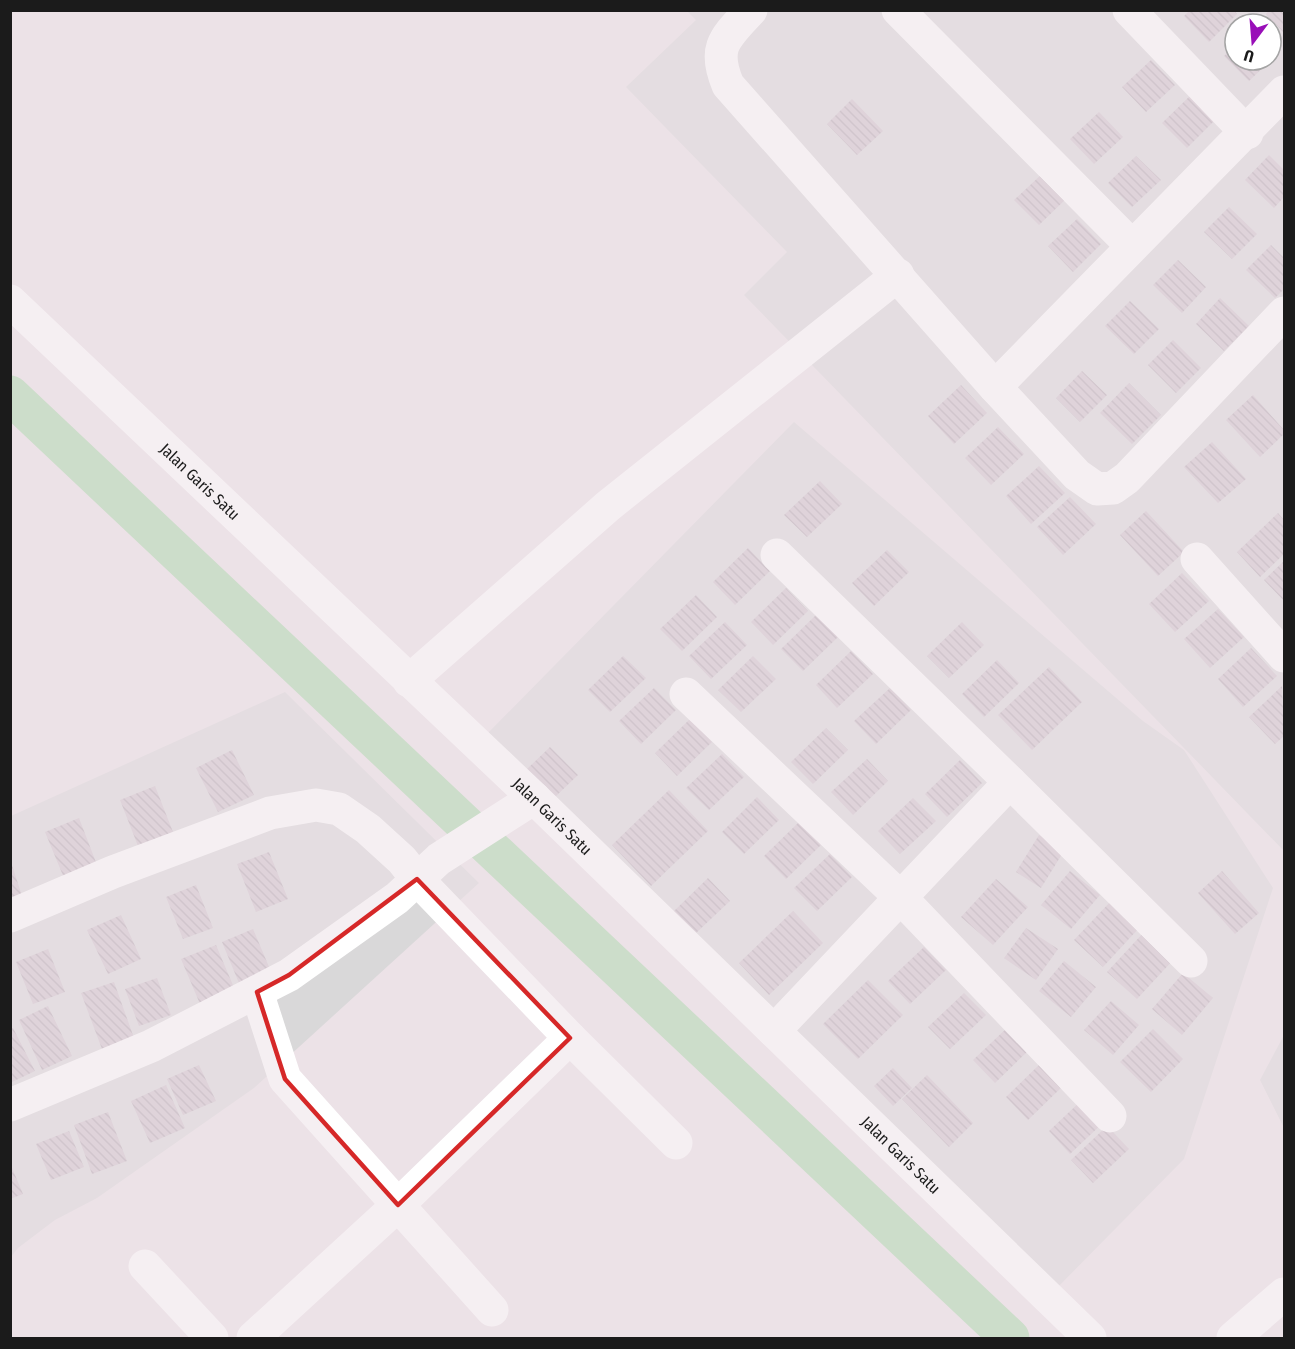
<svg xmlns="http://www.w3.org/2000/svg" width="1295" height="1349" viewBox="0 0 1295 1349" font-family="'Fira Sans Condensed',sans-serif">
<style>
.residential{fill:#d9d8d9;fill-rule:evenodd}
.lines{fill:none;stroke-linecap:round;stroke-linejoin:round}
.canal{stroke:#a5d7a7;stroke-width:39}
.building{fill:url(#building-back-hatch)}
.minor{stroke:#fff;stroke-width:33}
.marked{fill:none;stroke:#d62828;stroke-width:4.5;stroke-linejoin:round}
.labels{text-anchor:middle;stroke-width:4.5;stroke-linejoin:round;paint-order:stroke}
.street-label{font-size:16px;fill:#1b1b1b;stroke:#fff}
</style>
<defs>
<pattern id="building-back-hatch" width="6" height="6" patternUnits="userSpaceOnUse" patternTransform="scale(1.5)"><rect width="6" height="6" fill="#cec0ca"/><path d="M-1 5l2 2M0 0l6 6M5-1l2 2" fill="none" stroke="#b0a4ad"/></pattern>
</defs>
<rect width="100%" height="100%" fill="#ece2e7"/>
<path class="residential" d="M687,11H1284V851L744,295L787,252L626,87L696,20ZM1235,24H1271V60H1235Z
M794,422L1143,721L1184,750L1273,888L1184,1159L1055,1290L485,736Z
M285,692L479,883L254,1088L97,1198L55,1220L18,1248L11,1257V816Z
M1284,1035V1128L1260,1080Z"/>
<g class="lines">
<path class="canal" d="M10,395L1010,1338"/>
</g>
<path class="building" d="M1190,10H1234L1237,14L1209,42L1184,16Z
M1269,10H1284V33L1266,14Z
M1235,46V60H1271L1249,81L1224,56Z
M1151,60L1175,85L1146,112L1122,87Z
M1191,95L1215,120L1187,148L1162,123Z
M852,99L883,131L857,155L827,124Z
M1099,112L1123,137L1094,164L1070,139Z
M1269,155L1284,170V197L1274,208L1245,180Z
M1136,156L1161,180L1132,207L1108,183Z
M1043,173L1067,198L1039,225L1014,200Z
M1229,207L1257,234L1232,259L1204,232Z
M1077,219L1101,244L1073,272L1048,246Z
M1271,245L1284,258V289L1275,298L1246,270Z
M1178,260L1206,287L1182,313L1153,285Z
M1220,298L1249,326L1224,351L1196,324Z
M1130,301L1159,329L1134,354L1105,326Z
M1173,340L1201,368L1176,393L1148,365Z
M1082,371L1107,395L1080,422L1056,398Z
M1129,383L1161,415L1132,444L1100,413Z
M961,385L987,413L954,444L928,416Z
M1253,395L1284,430V434L1260,457L1226,420Z
M998,427L1024,454L991,485L965,458Z
M1212,442L1246,479L1218,503L1184,467Z
M1039,466L1065,493L1031,524L1006,496Z
M820,481L842,504L807,537L784,515Z
M1070,497L1096,524L1063,555L1037,527Z
M1146,511L1184,552L1158,576L1120,535Z
M1278,513L1284,520V554L1260,577L1237,552Z
M748,548L770,571L735,605L713,582Z
M887,550L909,572L874,606L852,583Z
M1284,561V601L1264,580Z
M1182,573L1209,601L1175,632L1149,604Z
M786,588L808,611L773,645L751,622Z
M696,595L717,617L682,651L660,629Z
M1218,609L1244,637L1210,668L1184,639Z
M816,615L838,637L803,671L781,649Z
M725,622L747,645L711,679L689,656Z
M962,622L984,645L949,678L927,656Z
M1251,648L1277,676L1243,707L1218,679Z
M851,651L873,674L837,708L816,685Z
M623,656L646,678L610,712L588,690Z
M753,656L776,679L741,712L718,690Z
M997,660L1019,683L984,717L962,694Z
M1049,667L1082,702L1032,750L998,715Z
M1282,686L1284,736L1275,744L1249,717Z
M654,688L676,710L641,744L619,721Z
M890,688L911,710L876,744L854,721Z
M690,719L712,742L677,776L655,753Z
M826,728L848,750L813,784L791,762Z
M550,747L578,775L555,797L527,769Z
M232,750L254,795L218,812L196,768Z
M722,754L744,777L709,810L686,788Z
M867,759L888,781L853,815L831,792Z
M960,760L982,783L947,817L925,794Z
M155,786L173,832L138,846L120,800Z
M669,790L708,831L651,886L612,845Z
M757,797L779,820L744,854L722,832Z
M913,798L936,821L900,854L878,831Z
M79,818L97,865L64,878L45,832Z
M799,822L821,845L786,879L764,856Z
M1039,835L1064,851L1041,888L1016,872Z
M269,852L288,899L256,912L237,864Z
M830,854L852,877L817,911L794,888Z
M10,859L23,899L10,903Z
M1070,871L1100,895L1071,929L1041,905Z
M1222,871L1259,913L1235,934L1198,893Z
M708,878L730,901L695,934L673,912Z
M996,879L1028,907L993,945L961,917Z
M196,885L213,928L183,939L166,897Z
M1112,900L1140,927L1103,967L1074,940Z
M793,911L823,943L769,995L739,963Z
M121,915L141,959L108,974L87,930Z
M1026,928L1058,949L1036,980L1004,958Z
M253,929L272,974L241,988L222,942Z
M1145,931L1175,958L1137,999L1107,972Z
M216,945L235,990L200,1004L181,959Z
M924,947L946,970L910,1004L888,981Z
M48,949L65,992L33,1004L16,962Z
M1064,961L1096,987L1071,1017L1039,991Z
M1183,973L1213,998L1182,1035L1152,1009Z
M157,978L171,1015L139,1026L125,989Z
M868,980L903,1015L858,1059L823,1024Z
M114,982L134,1038L102,1049L81,993Z
M964,993L986,1015L950,1049L928,1027Z
M1111,1001L1139,1025L1113,1055L1084,1030Z
M48,1006L72,1056L42,1070L19,1020Z
M1008,1027L1030,1049L995,1083L973,1060Z
M13,1028L35,1071L10,1083V1029Z
M1153,1029L1183,1059L1151,1092L1120,1062Z
M1041,1063L1063,1086L1028,1120L1006,1097Z
M199,1065L216,1101L183,1115L167,1079Z
M893,1068L912,1088L893,1106L874,1086Z
M927,1075L973,1123L949,1147L902,1099Z
M166,1085L185,1128L150,1143L131,1101Z
M1084,1098L1106,1120L1070,1154L1049,1131Z
M108,1112L127,1161L92,1174L74,1125Z
M1107,1126L1129,1149L1093,1183L1071,1160Z
M69,1131L84,1167L51,1180L36,1144Z
M10,1163L23,1194L10,1199Z"/>
<g class="lines">
<g class="minor">
<path d="M751,10C725,38 712,47 728,85L995,387L1077,475L1097,489L1113,488L1127,478L1284,313"/>
<path d="M898,10L1132,246"/>
<path d="M1129,10L1247,133"/>
<path id="s1" d="M10,301L534,798L1090,1338"/>
<path d="M995,387L1284,92"/>
<path d="M1197,559L1284,656"/>
<path d="M409,681L608,506L898,275"/>
<path d="M686,694L900,897L1110,1116"/>
<path d="M1010,782L1191,961"/>
<path d="M10,916L113,872L270,813L316,805L339,809L368,829L402,860L417,879L570,1038L398,1205L253,1338"/>
<path d="M257,992L285,1079L492,1310"/>
<path d="M774,1031L1010,782L777,555"/>
<path d="M570,1038L676,1143"/>
<path d="M10,1105L151,1046L289,975L397,898L439,859L534,798"/>
<path d="M145,1266L212,1338"/>
<path d="M1233,1338L1284,1294"/>
</g>
</g>
<path d="M0 0H1295V1349H0ZM417,879L570,1038L398,1205L285,1079L257,992L289,975Z" fill="#ece2e7" fill-opacity=".55" fill-rule="evenodd"/>
<path class="marked" d="M417,879L570,1038L398,1205L285,1079L257,992L289,975Z"/>
<g class="labels">
<g class="street-label">
<text dy="6" stroke="none"><textPath href="#s1" startOffset="262">Jalan Garis Satu</textPath></text>
<text dy="6" stroke="none"><textPath href="#s1" startOffset="748">Jalan Garis Satu</textPath></text>
<text dy="6" stroke="none"><textPath href="#s1" startOffset="1234">Jalan Garis Satu</textPath></text>
</g>
</g>
<rect width="1295" height="1349" fill="none" stroke="#1b1b1b" stroke-width="24"/>
<g transform="translate(1253 42) rotate(196)"><circle r="28" fill="#ffffff" stroke="#a4a4a4" stroke-width="1.5"/>
<path d="M0-4.5L10 22L0 15L-10 22Z" fill="#990fb8"/>
<text y="-9" font-size="16" font-weight="bold" text-anchor="middle" fill="#1b1b1b">U</text>
</g>
</svg>
